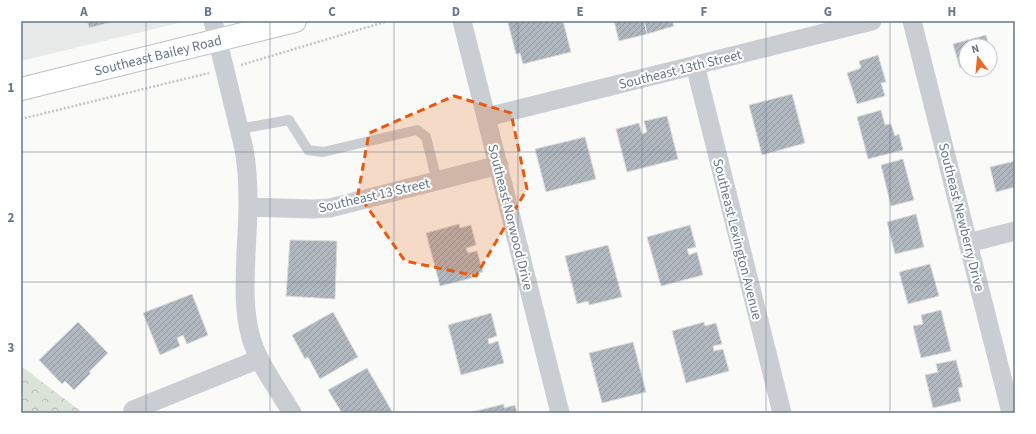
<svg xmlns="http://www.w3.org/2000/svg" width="1036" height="434" viewBox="0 0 1036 434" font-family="'Source Sans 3',sans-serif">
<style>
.built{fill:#e8e9e9}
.forest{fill:url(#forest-crowns)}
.building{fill:url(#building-hatch);stroke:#dcdcda}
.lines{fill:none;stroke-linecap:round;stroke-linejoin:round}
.secondary-casing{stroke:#bcc0c6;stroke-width:24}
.path{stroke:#c1c4c6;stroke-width:2.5;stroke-dasharray:2 2;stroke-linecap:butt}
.lane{stroke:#cacdd1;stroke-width:10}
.street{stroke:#cacdd1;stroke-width:19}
.secondary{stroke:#fff;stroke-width:22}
.marked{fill:#e8590c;fill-opacity:0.2;stroke:#e8590c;stroke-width:3;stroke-dasharray:8 5;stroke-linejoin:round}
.grid{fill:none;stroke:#68778a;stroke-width:1;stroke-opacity:0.55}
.labels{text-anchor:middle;stroke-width:4;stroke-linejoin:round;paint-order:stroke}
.street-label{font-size:14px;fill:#68778a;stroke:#fff}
.neatline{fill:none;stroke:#68778a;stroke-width:1.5}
.grid-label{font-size:13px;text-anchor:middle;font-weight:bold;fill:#68778a}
</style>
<defs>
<pattern id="forest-crowns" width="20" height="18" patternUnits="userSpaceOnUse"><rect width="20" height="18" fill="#dbe2d8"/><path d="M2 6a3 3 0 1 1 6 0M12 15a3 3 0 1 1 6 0" fill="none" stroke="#b5bcb5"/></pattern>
<pattern id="building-hatch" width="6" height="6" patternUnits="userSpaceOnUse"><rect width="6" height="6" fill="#b1b7bf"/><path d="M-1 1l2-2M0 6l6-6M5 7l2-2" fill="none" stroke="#949aa1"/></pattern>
</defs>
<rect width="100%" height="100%" fill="#fafaf8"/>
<path class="built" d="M21,21H187L21,61Z"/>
<path class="forest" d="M21,366L83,413H21Z"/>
<path class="building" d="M87,21H116L89,28Z
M514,21H563L571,52L523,64L520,53L516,54L508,23Z
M614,21H644L647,34L619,41Z
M644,21H672L674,26L647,34Z
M986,35L989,46H966V66L960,68L953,44Z
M878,55L886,82L881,83L885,96L857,104L847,73L861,68L859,61Z
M792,94L805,143L762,155L749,105Z
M881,110L885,125L891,124L895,136L899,134L903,150L868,159L857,117Z
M667,116L678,159L627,172L616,129L639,123L642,134L647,132L644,121Z
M585,137L596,179L546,192L535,149Z
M903,159L914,200L891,206L881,165Z
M1015,161V187L996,192L990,167Z
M916,214L924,247L895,254L887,222Z
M459,224L460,228L471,225L476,245L466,248L468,253L477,251L483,272L471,275L472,278L440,286L426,233Z
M690,225L696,247L687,249L689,255L697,252L703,275L661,286L647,237Z
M290,240L337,241L335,299L286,296Z
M608,245L622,297L589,305L588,301L577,304L565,256Z
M930,264L939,296L908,304L899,272Z
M192,294L208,335L187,344L183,335L177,338L180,346L160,355L143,313Z
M941,310L951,351L921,358L913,326L923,324L921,315Z
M333,312L358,357L320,379L308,357L305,359L292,335Z
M491,313L497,336L488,339L489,344L498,341L504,363L461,375L448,325Z
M78,322L108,353L89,372L91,373L74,390L65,381L62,384L39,360Z
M704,322L705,326L716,323L722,344L713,346L714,351L723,349L729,371L686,383L672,331Z
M633,342L646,392L602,403L589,353Z
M956,360L963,387L958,388L961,401L933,408L925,375L938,372L936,364Z
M367,368L393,413H342L328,390Z
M504,404V408L515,405L517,413H472V412Z"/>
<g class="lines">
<defs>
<g id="secondary">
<path id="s1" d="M21,89L295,21"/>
</g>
</defs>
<use href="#secondary" class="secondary-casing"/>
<path class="path" d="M241,65L388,21
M21,119L209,73"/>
<path class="lane" d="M239,129L289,120L308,150L323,152L417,130L426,137L437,181"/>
<path class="street" d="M213,21L244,149C250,183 248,218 246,253C245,282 243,309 251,338C259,365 278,389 292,413
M462,21L560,413
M912,21L1011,413
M695,65L782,413
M487,117L872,21
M248,207L313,209L330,208L499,165
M968,243L1015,231
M133,410L259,359"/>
<use href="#secondary" class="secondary"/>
</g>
<path class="marked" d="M454,96L511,113L527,189L476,276L405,261L358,194L369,133Z"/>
<path class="grid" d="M146,21V413M270,21V413M394,21V413M518,21V413M642,21V413M766,21V413M890,21V413M21,152H1015M21,282H1015"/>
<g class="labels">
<g class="street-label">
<text dy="5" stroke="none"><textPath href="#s1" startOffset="141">Southeast Bailey Road</textPath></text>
<text transform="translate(680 69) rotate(-14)" y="5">Southeast 13th Street</text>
<text transform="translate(374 195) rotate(-13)" y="5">Southeast 13 Street</text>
<text transform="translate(511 217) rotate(76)" y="5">Southeast Norwood Drive</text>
<text transform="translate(962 217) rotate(76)" y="5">Southeast Newberry Drive</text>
<text transform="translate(738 239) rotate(76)" y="5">Southeast Lexington Avenue</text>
</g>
</g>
<rect width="1036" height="434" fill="none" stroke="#ffffff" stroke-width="44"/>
<g transform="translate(978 58) rotate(344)"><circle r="19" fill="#ffffff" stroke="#c3c9d0"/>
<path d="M0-3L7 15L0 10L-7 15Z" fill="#eb6a27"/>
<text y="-6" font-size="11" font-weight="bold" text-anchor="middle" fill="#68778a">N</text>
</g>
<rect x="22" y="22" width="992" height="390" class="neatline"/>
<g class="grid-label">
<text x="84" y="16">A</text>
<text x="208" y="16">B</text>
<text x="332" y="16">C</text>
<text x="456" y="16">D</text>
<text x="580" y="16">E</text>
<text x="704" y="16">F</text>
<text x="828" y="16">G</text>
<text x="952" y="16">H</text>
<text x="11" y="92">1</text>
<text x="11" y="222">2</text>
<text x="11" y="352">3</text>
</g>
</svg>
